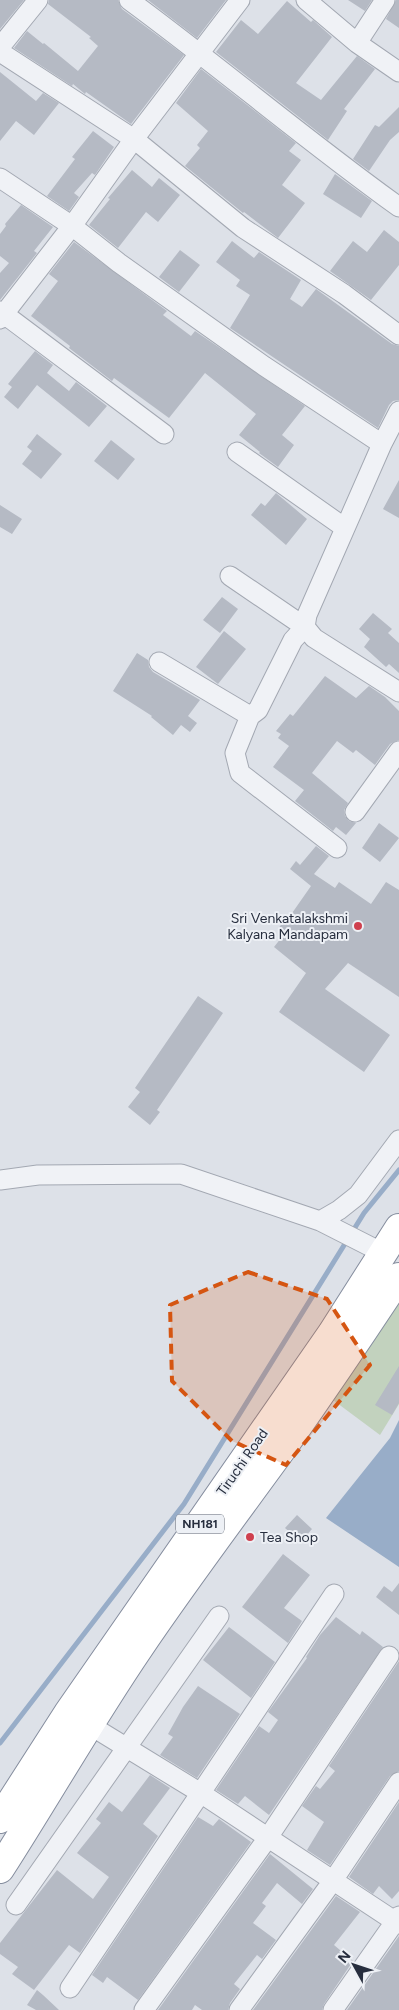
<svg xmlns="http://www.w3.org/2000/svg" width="399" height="2010" viewBox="0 0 399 2010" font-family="Figtree,sans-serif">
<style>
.green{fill:#c2d2be}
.water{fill:#98adc8}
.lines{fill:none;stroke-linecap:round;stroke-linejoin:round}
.stream{stroke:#98adc8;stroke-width:5}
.building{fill:#b5bac4}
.minor-casing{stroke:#a3a8b2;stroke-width:21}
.highway-casing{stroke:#858d9e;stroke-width:30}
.minor{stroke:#f0f2f6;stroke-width:19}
.highway{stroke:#fff;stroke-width:28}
.marked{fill:#d55511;fill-opacity:0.2;stroke:#d55511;stroke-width:4;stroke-dasharray:10 6;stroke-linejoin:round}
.poi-dot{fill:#cf404e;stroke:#edf0f5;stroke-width:2}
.labels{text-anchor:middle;stroke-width:4;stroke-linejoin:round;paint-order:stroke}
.shield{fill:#edf0f5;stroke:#626875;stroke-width:1}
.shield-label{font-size:12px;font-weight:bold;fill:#272e3e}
.poi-label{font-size:14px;fill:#272e3e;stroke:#edf0f5;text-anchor:end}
.street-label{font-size:14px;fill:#272e3e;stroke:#edf0f5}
</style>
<rect width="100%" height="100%" fill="#dde1e8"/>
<path class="green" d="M399,1299V1404L380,1435L333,1400Z"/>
<path class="water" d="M399,1420V1567L326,1518L390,1438Z"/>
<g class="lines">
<path class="stream" d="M0,1743L184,1504L364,1213L399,1170"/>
</g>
<path class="building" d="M0,0H24L0,29Z
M49,0H118L122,9L184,55L131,124L86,92L85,94L73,84L72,86L14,48L27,31L43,44L44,43L78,71L98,46L89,38L91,37L48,4Z
M148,0H226L197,38Z
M348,0H372L365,11Z
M396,0H399V28L386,19Z
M287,1L311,22L313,20L332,37L296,83L321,100L357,56L375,69L344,109L347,111L328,140L216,52L241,20L258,34Z
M201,69L296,143L289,151L301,160L282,185L305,203L278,238L244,212L243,213L185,166L200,148L197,145L208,131L176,103Z
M0,72L36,101L43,93L59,103L34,135L16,121L0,141Z
M399,107V132L390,140L369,171L353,159L375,125L379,127Z
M93,131L114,147L95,175L92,173L74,193L79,197L69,211L47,196L75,159L72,157Z
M132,170L152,187L159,178L180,195L158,222L146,212L118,248L89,225L110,199L108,198Z
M335,174L372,201L361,218L323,194Z
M21,205L53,227L34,251L37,253L0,300V273L9,263L0,256V234L6,226L5,224Z
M384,230L399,242V265L371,300L330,271L353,241L367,252Z
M232,241L254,258L259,252L301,280L290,299L302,307L316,289L392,344L399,346V400L393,401L389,405L378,428L230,328L250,295L236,286L240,280L216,262Z
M74,242L167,311L163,315L191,336L195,331L305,406L282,435L294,445L278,467L259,453L260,452L239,435L256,414L205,373L169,418L114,378L112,381L69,348L70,346L31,316L58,281L49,274Z
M180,250L200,265L179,292L159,277Z
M35,351L53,365L47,373L69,391L76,382L107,406L89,427L37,385L18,409L4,397L12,387L8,384Z
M37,434L62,454L41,479L22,464L32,451L27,447Z
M111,440L135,459L118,480L94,461Z
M399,480V518L383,509Z
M276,493L307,519L286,545L251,515L261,503L265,506Z
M0,505L22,519L12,534L0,527Z
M222,597L238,609L220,633L203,620Z
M373,613L392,629L388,633L399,643V673L389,664L386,667L364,647L370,639L359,629Z
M224,631L246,649L218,684L196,667Z
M137,653L148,660L149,667L153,672L200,700L188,716L197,723L190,732L181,725L173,735L151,717L152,716L113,691Z
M325,676L356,698L369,686L385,697L399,711V740L390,744L375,765L356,750L353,753L337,741L312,773L348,803L344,810L345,816L349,821L356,823L346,835L336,827L333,831L295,801L304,790L273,767L289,746L278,738L281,734L276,731L290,714L293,716Z
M379,823L399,838L380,862L362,848Z
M316,846L329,856L314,874L335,888L339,882L371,904L386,882L399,890V997L348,963L325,989L390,1035L364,1072L279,1012L306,973L274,947L285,933L278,929L288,915L290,916L311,886L290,869L296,861L300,865Z
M198,996L223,1013L157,1110L160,1112L150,1125L128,1107L140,1092L135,1088Z
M399,1366V1403L392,1415L375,1405Z
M297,1515L312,1529L301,1542L285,1528Z
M283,1554L310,1575L284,1608L302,1621L288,1643L242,1607Z
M399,1583V1615L376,1597L384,1586L392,1592Z
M336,1617L360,1635L362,1631L383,1647L269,1815L245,1796L238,1804L216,1790L259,1726L269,1733L278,1720L268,1712L307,1658L306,1657L320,1635Z
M229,1627L275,1662L251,1698L203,1660Z
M399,1661V1771L390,1776L330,1865L307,1850L324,1822L302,1806L316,1786L320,1789L335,1771L329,1766Z
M198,1686L240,1714L197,1778L160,1755L173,1737L168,1734L183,1707Z
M150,1775L170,1788L143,1824L158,1836L80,1953L69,1945L34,1990L12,1974L18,1967L0,1954V1943L57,1870L93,1899L109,1877L77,1853L101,1823L96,1819L109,1802L122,1812Z
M399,1802V1891L392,1899L379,1886L373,1894L349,1877Z
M198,1817L213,1826L219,1819L251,1842L138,2000L107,1977L103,1983L92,1975Z
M270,1854L313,1889L302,1904L277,1883L262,1903L266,1906L253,1923L276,1940L262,1959L257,1955L234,1984L240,1989L230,2003L228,2010H202L195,2005L192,2010H158Z
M336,1896L360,1912L334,1945L353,1961L324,2004L322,2010H253Z
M399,1936V2010H347Z
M37,1990L43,1995L59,2010H36L27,2005Z"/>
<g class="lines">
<defs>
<path id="minor" d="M129,0C220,67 307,141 399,207
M306,0L357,43L399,72
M357,43L385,0
M0,47L38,0
M0,52L134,139L243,228L344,294L399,335
M0,178L72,226L119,263L264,366L382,444
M0,311L164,434
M0,319L72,226L134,139L240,0
M399,411L382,444L307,615L305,627L314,638L399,692
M237,452L345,528
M159,662L250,716L258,710L293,640L305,627L230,576
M250,716L235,753L240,773L337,848
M355,812L399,751
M0,1180L38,1175L181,1174L320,1221L339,1210L358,1195L399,1140
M320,1221L383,1253
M88,1724L199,1792L399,1924
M16,1905L219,1616
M70,1988L334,1594
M144,2010L267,1839L389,1656
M239,2010L332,1882L399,1782
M333,2010L399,1916"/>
<path id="highway" d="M0,1819L68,1713L332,1333L399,1228
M0,1869C47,1796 90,1720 139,1648C185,1580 234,1515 282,1449C322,1392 361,1335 399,1277"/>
</defs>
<use href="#minor" class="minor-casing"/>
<use href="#highway" class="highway-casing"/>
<use href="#minor" class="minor"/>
<use href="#highway" class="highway"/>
</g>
<path class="marked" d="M248,1272L327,1299L370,1365L286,1465L232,1441L172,1381L170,1305Z"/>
<g class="poi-dot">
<circle cx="358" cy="926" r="5"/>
<circle cx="250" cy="1537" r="5"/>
</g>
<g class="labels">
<rect class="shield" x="176" y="1514.5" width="48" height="19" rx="4"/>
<g class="shield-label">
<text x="200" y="1528">NH181</text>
</g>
<g class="poi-label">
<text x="348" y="923">Sri Venkatalakshmi<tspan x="348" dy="16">Kalyana Mandapam</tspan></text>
<text x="260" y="1542" text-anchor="start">Tea Shop</text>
</g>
<g class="street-label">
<text transform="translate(242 1462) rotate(-55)" y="5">Tiruchi Road</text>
</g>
</g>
<g transform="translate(354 1965) rotate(310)" stroke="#edf0f5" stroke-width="4" paint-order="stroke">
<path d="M0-4L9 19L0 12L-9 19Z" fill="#272e3e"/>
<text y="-8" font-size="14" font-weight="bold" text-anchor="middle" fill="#272e3e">N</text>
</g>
</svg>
